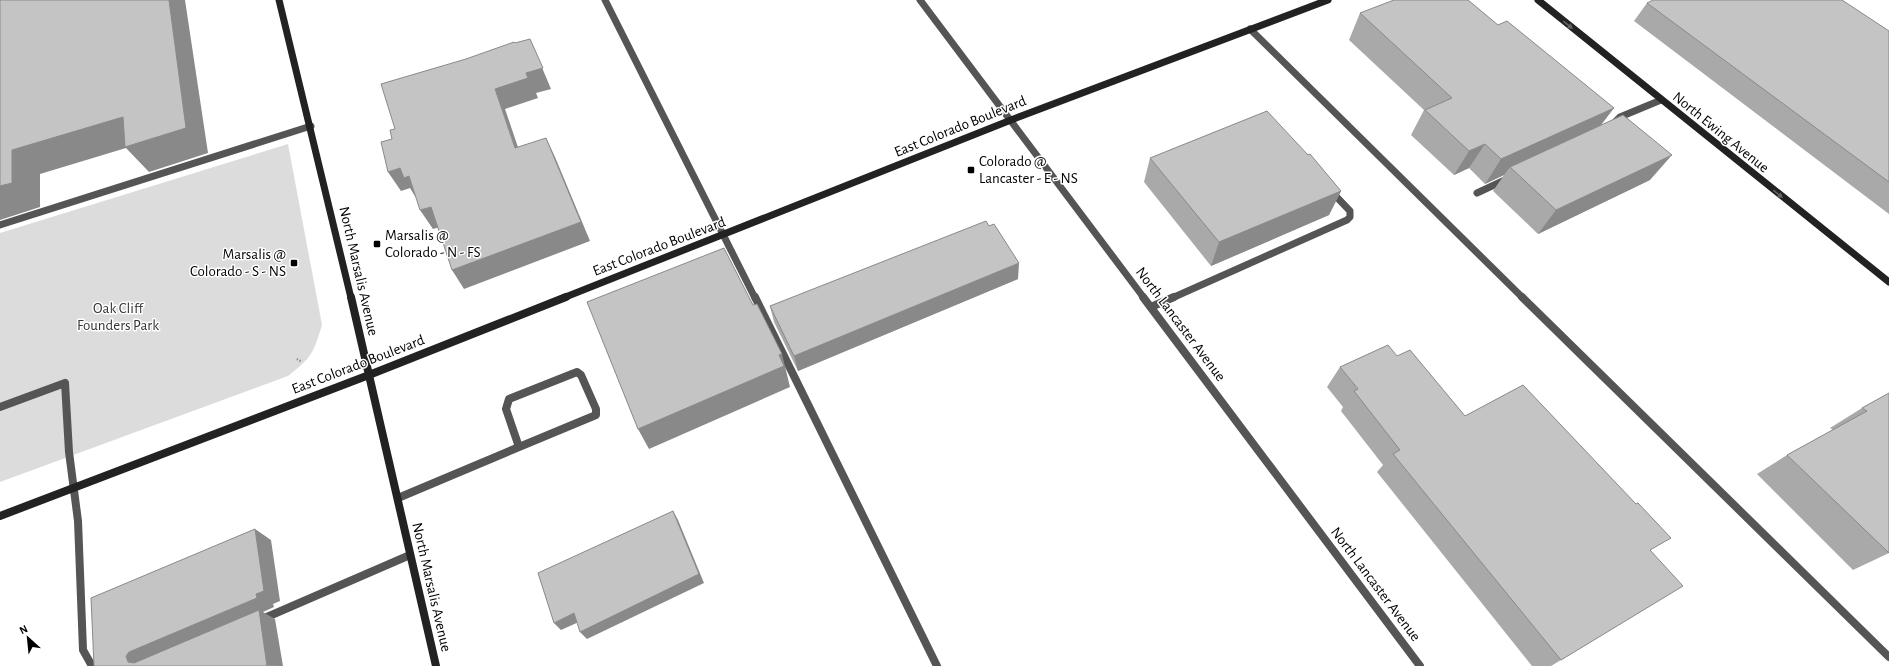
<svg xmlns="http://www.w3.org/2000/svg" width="1889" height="666" viewBox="0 0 1889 666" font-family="'Alegreya Sans',sans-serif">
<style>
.green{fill:#dcdcdc}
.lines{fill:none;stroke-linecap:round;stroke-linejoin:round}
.path{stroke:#777;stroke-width:2.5;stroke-dasharray:1 2;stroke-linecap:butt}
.lane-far1{stroke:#555;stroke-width:7}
.lane{stroke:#555;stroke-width:8}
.street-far1{stroke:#555;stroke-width:7}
.street{stroke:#555;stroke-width:8}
.secondary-far1{stroke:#222;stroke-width:7}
.secondary{stroke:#222;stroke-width:8}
.wall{fill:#a9a9a9}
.shaded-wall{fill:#898989}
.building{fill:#c4c4c4;stroke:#898989}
.oneway{fill:#646464}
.poi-dot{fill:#000;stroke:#fff;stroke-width:1.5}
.labels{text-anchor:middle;stroke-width:3;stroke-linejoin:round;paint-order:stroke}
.street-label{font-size:15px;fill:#000;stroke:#fff}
.poi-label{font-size:15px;fill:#000;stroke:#fff;text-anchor:start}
.park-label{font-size:15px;fill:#333;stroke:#fff}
</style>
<rect width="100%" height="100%" fill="#fff"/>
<path class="green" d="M288,144L322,325C313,354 312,357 288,376L0,482V233Z"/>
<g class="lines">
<path class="path" d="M297,359L302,362"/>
<path class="lane-far1" d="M605,0L755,298
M1250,29L1523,298
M1615,122L1620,117L1661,100
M1477,193L1507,179
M0,225L311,126
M1172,298L1347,220L1350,217V211L1330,190"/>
<path class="lane" d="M755,297L937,666
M1522,297L1889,657
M1151,307L1174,297
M577,372L581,375L596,409V415L519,447L506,409L509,399Z
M0,407L65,383L69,452L78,521L83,650L92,666
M398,498L519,447
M260,620L410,555"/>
<path class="street-far1" d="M920,0L1144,298"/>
<path class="street" d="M1143,297L1420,666"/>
<path class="secondary-far1" d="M279,0L351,298
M1538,0L1889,282
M563,298L1011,120L1328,0"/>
<path class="secondary" d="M351,297L436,666
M0,516L369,375L566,297"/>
</g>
<path class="wall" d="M1647,3L1889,31V214L1634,21Z
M1360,13L1602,125L1650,180L1538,234L1493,191L1504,175L1485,184L1469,168L1454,175L1411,135L1424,110L1349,40Z
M1150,158L1341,191L1329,215L1211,266L1144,182Z
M989,226L1018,279L798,371L774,322L770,306Z
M1397,356L1465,416L1651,550L1561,660L1551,666H1532L1377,472L1383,465L1341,411L1343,407L1327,387L1340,367Z
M1889,393V553L1853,570L1757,474L1787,455L1833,430L1830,428L1862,408Z"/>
<path class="shaded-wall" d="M169,0H185L208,153L149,172L126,148L40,174V207L0,220V186L12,150Z
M530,39L551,89L536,93L538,98L505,109L525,168L515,148L495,89L526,73Z
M1614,108L1595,133L1510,167L1504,175L1485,184L1501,159Z
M546,138L555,157L590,241L464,289L452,270Z
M1485,144L1469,168L1454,175L1469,151Z
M1672,155L1650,180L1538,234L1556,210Z
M400,168L409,176L416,198L410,188L401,191L388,172Z
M1341,191L1329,215L1211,266L1219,242Z
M431,207L443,226L433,229L420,210Z
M1019,263L1018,279L798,371L794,356Z
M782,354L790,387L649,449L638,429Z
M673,511L678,520L704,583L587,639L580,632Z
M255,529L271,540L280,601L273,604L274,607L263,612L275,619L283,666L146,665L128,662L126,656L129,652L256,594Z
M574,613L581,621L561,630L554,623Z"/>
<path class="building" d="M0,0H169L186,128L125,147L123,117L12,150V183L0,186Z
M1394,0H1468L1498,25L1507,21L1614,108L1501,159L1485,144L1469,151L1425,110L1452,98L1360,13Z
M1653,0H1842L1889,31V182L1647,3Z
M530,39L543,68L526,73L528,78L495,89L515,148L546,138L581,222L452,270L431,207L420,210L409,176L404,178L400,168L388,172L381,142L392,139L390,130L395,129L381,84L466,59L514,42L515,43Z
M1267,111L1308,155L1310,154L1341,191L1219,242L1150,158Z
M1623,115L1672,155L1556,210L1510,167Z
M986,221L989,226L994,224L1019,263L794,356L770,306Z
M724,248L753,305L757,304L782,354L779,355L784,366L638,429L587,302Z
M1388,345L1397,356L1410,350L1465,416L1523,385L1636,504L1638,503L1671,538L1650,550L1683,586L1561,660L1393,454L1400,450L1354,391L1358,389L1340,367Z
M1889,393V553L1787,455L1867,411L1862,408Z
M673,511L699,574L580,632L574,613L554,623L538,573Z
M255,529L264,591L256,594L257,598L129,652L126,656L128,662L134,663L259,610L267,666H94L91,598Z"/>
<defs><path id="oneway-solid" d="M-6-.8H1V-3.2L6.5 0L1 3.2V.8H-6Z"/></defs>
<g class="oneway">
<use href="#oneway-solid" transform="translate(1568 25) rotate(39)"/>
<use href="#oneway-solid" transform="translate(1778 194) rotate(39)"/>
</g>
<g class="poi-dot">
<rect x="967" y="166" width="8" height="8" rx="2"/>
<rect x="373" y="240" width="8" height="8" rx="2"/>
<rect x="290" y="259" width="8" height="8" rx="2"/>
</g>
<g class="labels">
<g class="street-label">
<text transform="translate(960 126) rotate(-22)" y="5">East Colorado Boulevard</text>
<text transform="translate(1721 132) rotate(39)" y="5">North Ewing Avenue</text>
<text transform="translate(659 246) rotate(-21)" y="5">East Colorado Boulevard</text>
<text transform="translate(359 271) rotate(77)" y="5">North Marsalis Avenue</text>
<text transform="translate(1181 324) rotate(53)" y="5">North Lancaster Avenue</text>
<text transform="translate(358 364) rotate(-21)" y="5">East Colorado Boulevard</text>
<text transform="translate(1376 584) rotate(53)" y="5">North Lancaster Avenue</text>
<text transform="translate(432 587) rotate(77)" y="5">North Marsalis Avenue</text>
</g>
<g class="poi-label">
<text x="979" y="166">Colorado @<tspan x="979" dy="17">Lancaster - E - NS</tspan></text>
<text x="385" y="240">Marsalis @<tspan x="385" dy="17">Colorado - N - FS</tspan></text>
<text x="286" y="259" text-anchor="end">Marsalis @<tspan x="286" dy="17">Colorado - S - NS</tspan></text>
</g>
<g class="park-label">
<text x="118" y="313">Oak Cliff<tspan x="118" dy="17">Founders Park</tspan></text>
</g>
</g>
<g transform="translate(28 638) rotate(333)" stroke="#ffffff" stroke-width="3" paint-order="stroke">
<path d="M0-3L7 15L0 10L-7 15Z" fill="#000000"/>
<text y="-6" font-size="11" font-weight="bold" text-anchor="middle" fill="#000000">N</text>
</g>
</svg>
